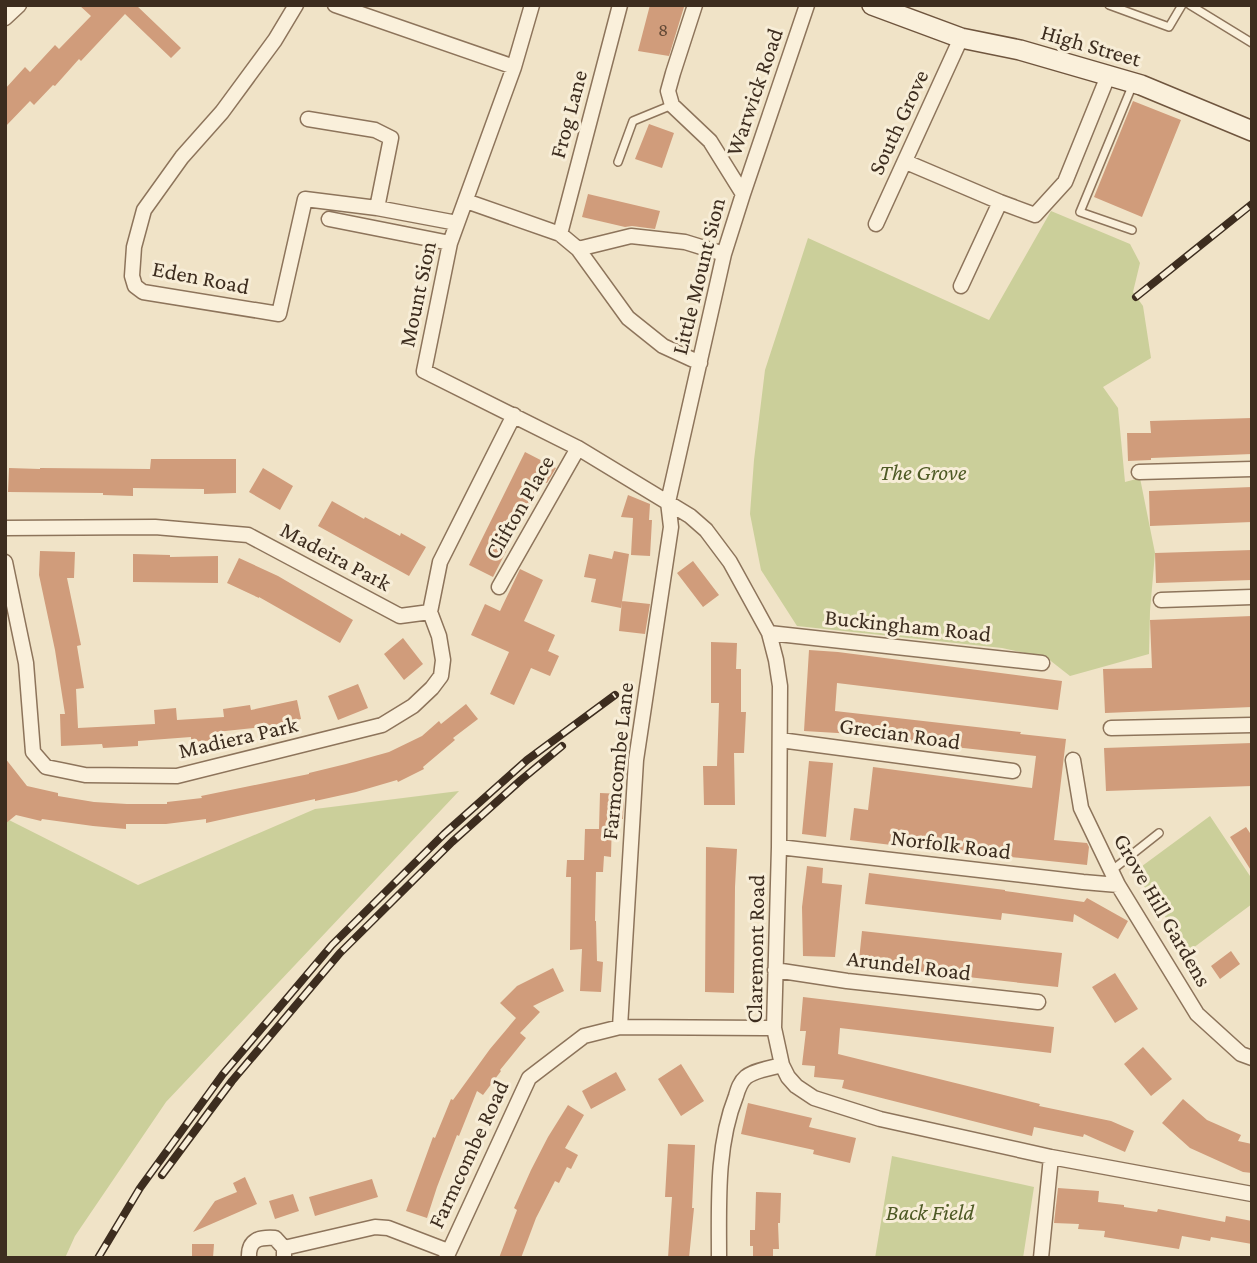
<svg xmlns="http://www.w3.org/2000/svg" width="1257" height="1263" viewBox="0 0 1257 1263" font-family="'Crimson Pro',serif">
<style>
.green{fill:#cbcf9a}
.building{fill:#d09c7b}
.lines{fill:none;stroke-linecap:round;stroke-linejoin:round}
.service-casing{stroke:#8d745b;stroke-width:10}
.minor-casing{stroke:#8d745b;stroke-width:17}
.secondary-casing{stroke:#6f553e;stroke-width:22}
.service{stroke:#faf0db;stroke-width:7}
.minor{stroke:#faf0db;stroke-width:14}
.secondary{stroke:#faf0db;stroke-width:19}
.rail-casing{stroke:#3d2d1f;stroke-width:8}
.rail{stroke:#f7edd7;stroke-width:5;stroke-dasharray:16;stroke-linecap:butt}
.labels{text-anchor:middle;stroke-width:6;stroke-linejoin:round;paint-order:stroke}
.number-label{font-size:19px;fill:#624936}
.street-label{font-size:23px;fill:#3d2d1f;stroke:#f7edd7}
.park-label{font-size:23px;font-style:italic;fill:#4e5a25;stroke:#f7edd7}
</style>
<rect width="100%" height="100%" fill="#f0e3c7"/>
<path class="green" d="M1051,211L1130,244L1140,263L1133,292L1143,306L1151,358L1103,387L1118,408L1125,482L1140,478L1155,553L1150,611L1149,654L1070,676L1047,658L1002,648L797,626L761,570L750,514L754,460L765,370L808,238L989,320Z
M459,791L166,1102L75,1236L65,1258H5V818L138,885L315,809Z
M1210,816L1252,879V904L1189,951L1134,872Z
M892,1156L1034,1187L1023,1258H875Z"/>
<path class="building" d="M79,5H136L181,48L171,58L125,14L81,61L79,59L55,86L53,85L34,105L30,101L5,127V89L25,67L30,72L55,45L59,49L91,16Z
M650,5L684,7L669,56L638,51Z
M1133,101L1181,120L1142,217L1094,197Z
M649,124L674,133L662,168L635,159Z
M588,194L660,211L655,229L632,226L625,227L582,217Z
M1252,418V454L1151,458V460L1128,461L1127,433H1151L1150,421Z
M525,452L556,468L547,483L542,481L493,577L469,565Z
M151,459H236V493L204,494V489L133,488V496L103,495V493L8,492L9,468L40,469V468L150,469Z
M263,468L293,486L280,510L249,492Z
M1252,487V522L1150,526L1149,491Z
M628,495L650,504L649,520H652L650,556L631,555L633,518L621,517Z
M332,501L364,519L365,517L400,536L401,533L426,547L409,576L318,526Z
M1252,550V580L1156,583L1155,553Z
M40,551L75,552L74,578H67L81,645L77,646L84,688L76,689L78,728L155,724L154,710L176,708L177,720L224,717L223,709L250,705L251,710L297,700L301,719L272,726L216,732V740L191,742V737L138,741V746L103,748L102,744L61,746L60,714H65L55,650L39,575Z
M614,551L629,554L621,608L591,602L596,579L584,577L589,554L612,559Z
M133,554L170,555V557L218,556V583L133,582Z
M239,558L278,576L353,620L340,643L259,597V598L227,583Z
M693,561L719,595L703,607L677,573Z
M520,569L543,580L524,621L555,635L548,651L559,656L550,676L531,668L514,705L490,694L509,652L471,635L485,604L500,611Z
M622,601L650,604L645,634L619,631Z
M1252,616V707L1105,713L1103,669L1152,668L1150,620Z
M403,638L423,664L404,680L384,654Z
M711,642L737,643L736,669H741V712H746L744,753H734L735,805H704L703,766H717L719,703H711Z
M809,650L838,652L1062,681L1058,710L837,683L835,711L1021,732L1020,734L1066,739L1054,840L1087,843L1089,847L1087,865L1001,856L1000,858L850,840L854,808L868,810L873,767L1032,788L1036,756L854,736V734L804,731Z
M358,684L368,708L338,720L328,696Z
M466,704L478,719L453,738L455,740L423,767L424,769L398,782L397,780L356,792L315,801V799L206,823V819L166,824H126V829L93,826L42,819L41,821L16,815L5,824V758L27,786L58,793V796L94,802L127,804H167V802L202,798L201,796L309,774V773L346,764L389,752L422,736L439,721L441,724Z
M1252,743V786L1106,791L1104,748Z
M809,761L833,763L826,837L802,834Z
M600,793L624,794L623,819H612L611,857L604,856L603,872H596L595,921H596L597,961L603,962L601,992L580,991L582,949L570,950L571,877H566L567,860H584L585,829H599Z
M1246,827L1252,836V872L1230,837Z
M706,847L737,849L735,887L734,993L705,992Z
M807,866L823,868L822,883L842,885L835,957L803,956L802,907Z
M869,873L1005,890V891L1084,902L1087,898L1128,921L1118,939L1074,914L1073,922L1002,913L1001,920L865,904Z
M862,931L1062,953L1058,987L876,967V962L859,960Z
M1231,951L1240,964L1220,979L1211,966Z
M553,968L564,991L533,1006L540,1012L520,1033L526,1038L500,1070L501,1071L483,1095L477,1091L459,1136L457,1135L437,1187L427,1218L406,1211L433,1137L435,1138L451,1099L453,1100L490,1049L516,1018L500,1003L517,986Z
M1115,973L1138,1009L1115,1023L1092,987Z
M803,997L1054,1027L1051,1053L840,1028L838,1054L1040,1104L1039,1106L1111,1121L1134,1131L1125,1152L1084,1134L1083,1137L1034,1127L1032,1136L842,1088L844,1080L814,1077L815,1066L802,1065L806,1031H800Z
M1143,1047L1172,1079L1151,1096L1124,1064Z
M681,1064L704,1101L681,1116L658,1079Z
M616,1072L626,1090L591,1109L582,1091Z
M1183,1099L1207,1120L1241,1135L1238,1141L1252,1144V1173L1243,1172L1190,1148L1162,1123Z
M748,1103L812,1118L809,1127L856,1138L850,1163L813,1154L814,1150L741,1134Z
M568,1105L584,1115L565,1148L578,1155L571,1169L567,1167L559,1183L555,1181L536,1218L521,1258H499L517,1210L514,1208L531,1170L548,1137Z
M668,1144L695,1145L692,1208H694L689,1258H668L672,1197H665Z
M245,1177L257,1204L193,1232L215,1201L237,1192L233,1183Z
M372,1179L378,1197L315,1216L309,1197Z
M1058,1188L1099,1191L1098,1202L1124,1205V1207L1157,1212L1158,1209L1225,1222L1226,1216L1252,1221V1244L1211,1237L1210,1241L1182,1236L1179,1249L1104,1237L1105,1231L1078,1229L1079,1224L1054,1223Z
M756,1192L781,1193L780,1223H778L779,1249H773V1258H753V1246H750V1230H755Z
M293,1194L299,1211L275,1219L269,1201Z
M192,1244H214L213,1258H192Z"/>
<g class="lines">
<defs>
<path id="service" d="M1109,5L1169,27L1182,5
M1190,5L1252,43
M618,162L633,121L672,105
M1132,230L1080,212L1133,84
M1111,871L1159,833"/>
<path id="minor" d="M296,5L275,40L222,112L182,157L144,210L134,247L132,276L135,286L143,292L279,314L305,199L377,208L457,223
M335,5L514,67
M532,5L514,67L450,243L424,371L578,448L690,516L706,530L730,562L769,633L776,660L780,686L779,847L774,1028L782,1065L788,1077L796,1086L814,1098L880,1119L1051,1157L1252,1194
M695,5L673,73L668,91L672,105L710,141L743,194
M5,18L19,5
M308,119L375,130L391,138L377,208
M906,162L1000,202L1035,215L1065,182L1108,76
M466,201L560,234L578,249L628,318L663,346L700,363
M329,219L450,243
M876,224L961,38
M560,234L620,5
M578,249L631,236L685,242L724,254
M961,286L1000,202
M1139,472L1252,469
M5,528L155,527L248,535L400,616L430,612L440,562L514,415
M5,562L26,663L33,752L46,767L85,775L177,776L382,725L413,706L432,688L441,676L443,660L439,636L430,612
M499,587L578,448
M1161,600L1252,597
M769,633L1042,663
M1111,728L1252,725
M780,740L1013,771
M1073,760L1081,808L1118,885L1197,1014L1241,1054L1252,1058
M779,847L1083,882L1118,885
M775,970L847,981L1038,1002
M620,1027L636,760L671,527L668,502L724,254L743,194L807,5
M284,1248L375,1227L388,1228L448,1251
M249,1258C248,1239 260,1237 275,1238L284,1248V1256
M446,1258L529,1078L584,1036L620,1027L774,1028
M719,1258C719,1204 716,1146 736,1096C738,1089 740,1082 746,1077C755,1070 771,1068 782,1065
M1041,1258L1051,1157"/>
<path id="secondary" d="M872,5L961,38L1020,50L1141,85L1252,131"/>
</defs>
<use href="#service" class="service-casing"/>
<use href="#minor" class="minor-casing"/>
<use href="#secondary" class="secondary-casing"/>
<use href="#service" class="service"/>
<use href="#minor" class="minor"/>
<use href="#secondary" class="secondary"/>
<defs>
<path id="rail" d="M1136,297L1252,204
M162,1175L232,1081L340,953L452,842L521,780L562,746
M98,1258L140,1188L223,1074L332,945L444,834L527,760L615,695"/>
</defs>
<use href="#rail" class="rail-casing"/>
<use href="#rail" class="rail"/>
</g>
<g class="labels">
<g class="number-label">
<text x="663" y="36">8</text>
</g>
<g class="street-label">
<text transform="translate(1091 45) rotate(16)" y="8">High Street</text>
<text transform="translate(754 92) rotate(-71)" y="8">Warwick Road</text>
<text transform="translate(568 114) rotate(-75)" y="8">Frog Lane</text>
<text transform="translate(898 122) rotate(-65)" y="8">South Grove</text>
<text transform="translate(698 276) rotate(-76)" y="8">Little Mount Sion</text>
<text transform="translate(201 277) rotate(11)" y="8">Eden Road</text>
<text transform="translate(417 294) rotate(-78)" y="8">Mount Sion</text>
<text transform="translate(519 507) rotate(-60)" y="8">Clifton Place</text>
<text transform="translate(336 556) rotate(28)" y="8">Madeira Park</text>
<text transform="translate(908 625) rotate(6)" y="8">Buckingham Road</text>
<text transform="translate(900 733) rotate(8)" y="8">Grecian Road</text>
<text transform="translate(238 737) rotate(-13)" y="8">Madiera Park</text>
<text transform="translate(617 761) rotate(-84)" y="8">Farmcombe Lane</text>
<text transform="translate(951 844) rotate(7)" y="8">Norfolk Road</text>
<text transform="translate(1163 910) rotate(60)" y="8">Grove Hill Gardens</text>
<text transform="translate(755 949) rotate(-89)" y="8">Claremont Road</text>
<text transform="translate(909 965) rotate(7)" y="8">Arundel Road</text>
<text transform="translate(468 1154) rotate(-65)" y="8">Farmcombe Road</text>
</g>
<g class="park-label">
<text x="923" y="480">The Grove</text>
<text x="930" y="1220">Back Field</text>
</g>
</g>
<rect width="1257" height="1263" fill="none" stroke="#3d2d1f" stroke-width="14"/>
</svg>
